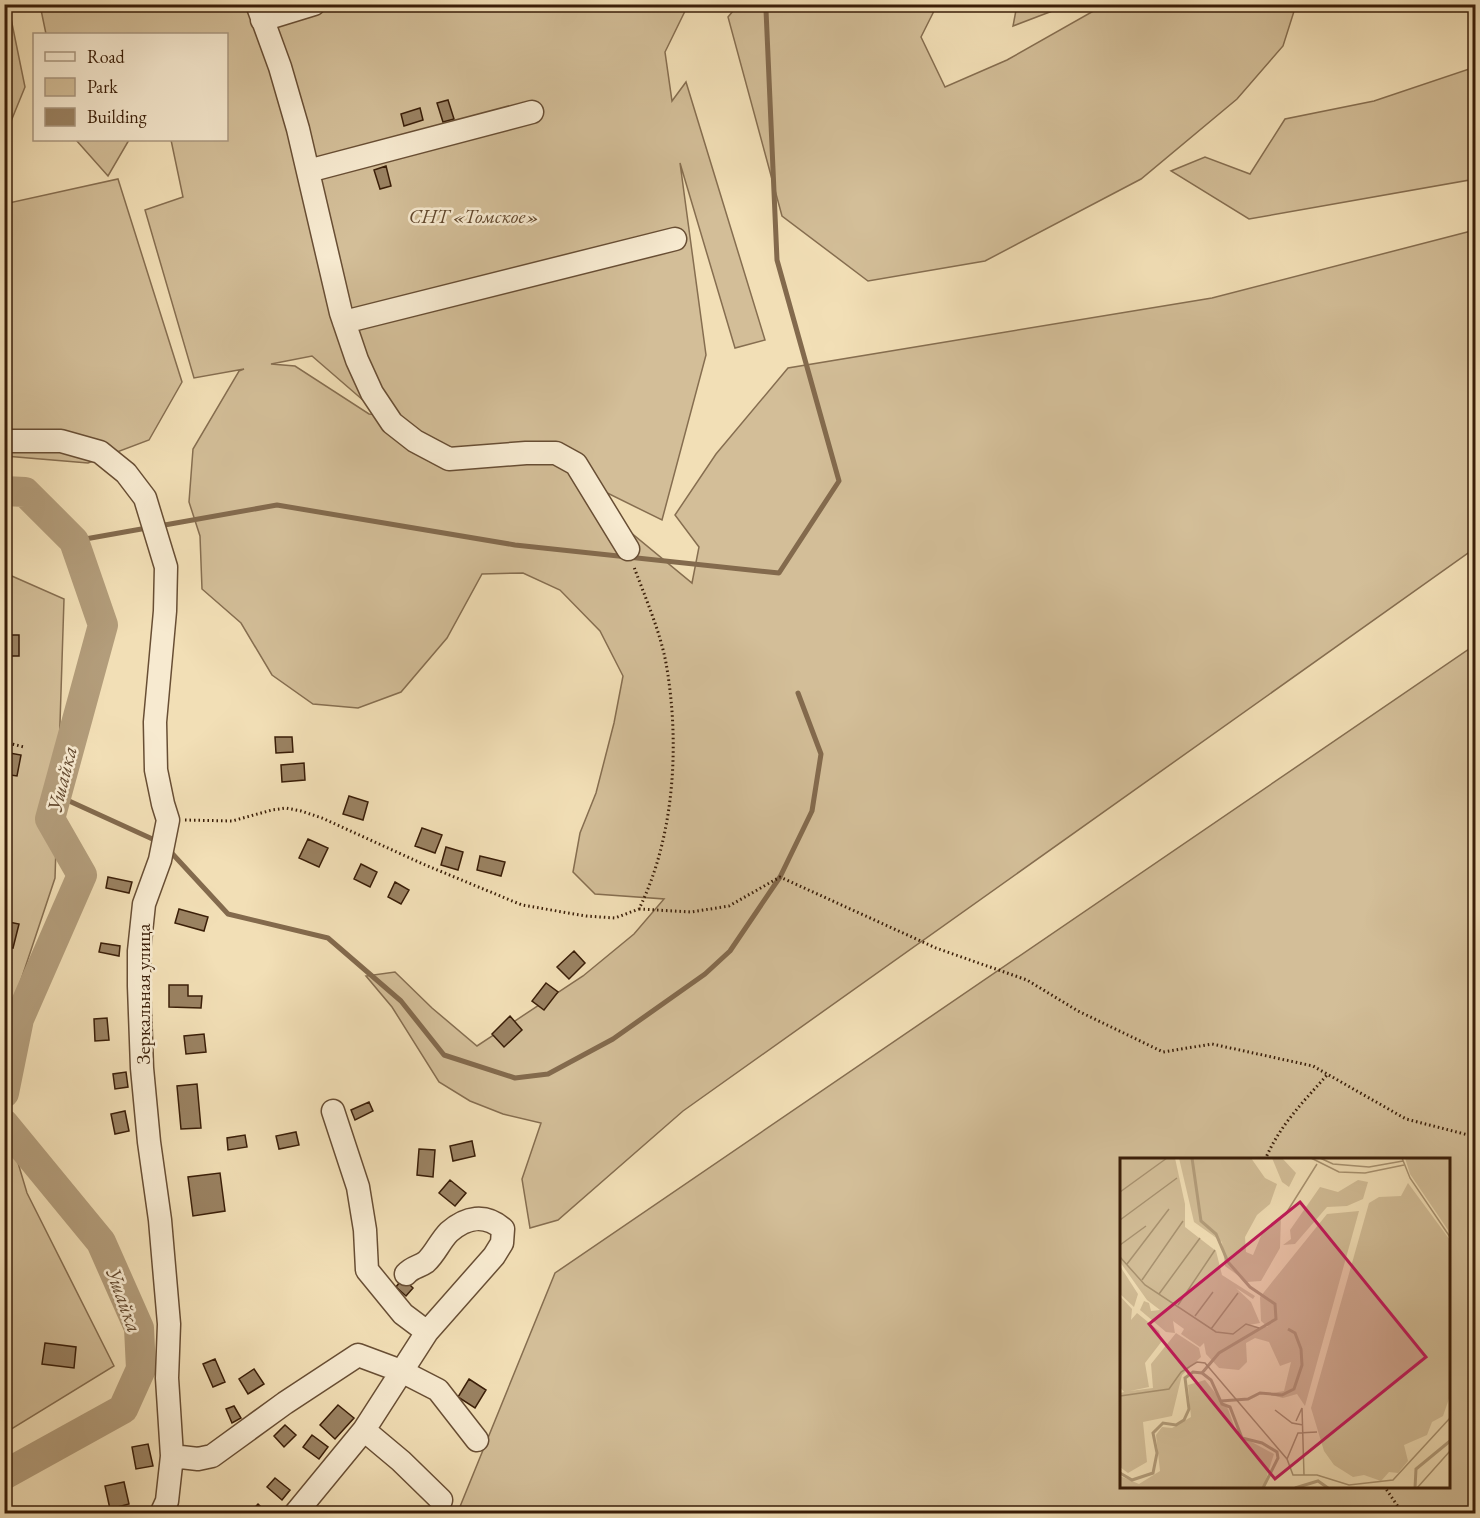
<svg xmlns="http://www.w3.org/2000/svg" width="1480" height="1518" viewBox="0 0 1480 1518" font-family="'EB Garamond',serif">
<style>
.green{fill:#d3be98;stroke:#866e50;stroke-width:1.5;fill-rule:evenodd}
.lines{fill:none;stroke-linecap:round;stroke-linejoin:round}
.stream{stroke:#836a4d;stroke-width:5}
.river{stroke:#b39d7b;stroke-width:30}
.building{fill:#9a8262;stroke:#3a1e08;stroke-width:1.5}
.minor-casing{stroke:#684e34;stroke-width:25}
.path{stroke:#3a1e08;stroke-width:3;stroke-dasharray:1.5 3;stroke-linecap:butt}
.minor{stroke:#f7ead0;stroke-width:22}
.labels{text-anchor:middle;stroke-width:5;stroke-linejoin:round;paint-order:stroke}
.park-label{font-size:20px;font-style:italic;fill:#60462c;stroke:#f7ead0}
.street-label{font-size:20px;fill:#3a1e08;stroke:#f7ead0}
.water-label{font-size:21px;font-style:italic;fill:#644a30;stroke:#f7ead0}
.inset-river{fill:none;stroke:#b39d7b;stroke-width:3}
.inset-road{fill:none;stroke:#a89270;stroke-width:1.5}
.view{fill:#c2185b;fill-opacity:0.15;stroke:#c2185b;stroke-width:3}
.inset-edge{fill:none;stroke:#3a1e08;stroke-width:3}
</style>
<rect width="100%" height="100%" fill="#f2dfb6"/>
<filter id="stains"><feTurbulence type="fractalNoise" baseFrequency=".00333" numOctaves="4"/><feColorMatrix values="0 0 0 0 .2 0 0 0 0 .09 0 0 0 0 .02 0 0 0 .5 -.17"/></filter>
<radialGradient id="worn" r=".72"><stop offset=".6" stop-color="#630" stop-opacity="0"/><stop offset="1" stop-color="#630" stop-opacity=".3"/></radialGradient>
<path class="green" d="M8,4L25,87L5,136L4,5Z
M40,5H688L665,52L672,101L686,82L765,340L735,348L680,163L706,355L662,520L581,480L601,508L692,583L699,547L675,515L716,454L788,368L1212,298L1475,230V548L683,1111L558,1220L530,1228L522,1179L541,1123L503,1114L470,1101L439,1082L392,1007L366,976L395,972L432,1008L477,1046L583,976L634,934L664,899L595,894L573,872L580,833L596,793L614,723L623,676L600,631L560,590L523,573L482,574L447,638L401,692L358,708L313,704L272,675L241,623L202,589L200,536L189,502L193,449L239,371L244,369L194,378L145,210L183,197L171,140H226V34H46ZM312,356L379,414L380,415L369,414L295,366L271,364Z
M738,5H937L921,37L945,87L1007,60L1104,5H1296L1283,46L1237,99L1141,179L985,261L868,281L782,216L728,17Z
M1017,5V4L1068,5L1013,26Z
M1475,67V179L1249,219L1171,171L1205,157L1250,174L1285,119L1374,101Z
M76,140H129L108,176Z
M118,179L182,382L149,440L88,463L5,456L4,204Z
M5,573L64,599L55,878L5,1028Z
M1475,645V1513L457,1514L555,1273ZM1122,1160H1448V1486H1122Z
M4,1116L27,1193L114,1366L5,1433Z"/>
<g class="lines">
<path class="stream" d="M159,526L277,505L515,545L779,573L839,481L777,260L766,10L768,4
M74,541L147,528
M56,795L159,842
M168,849L228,914L328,938L401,1001L444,1055L515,1078L548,1074L613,1039L705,974L730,951L780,877L812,811L821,754L798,693"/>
<path class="river" d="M4,491L25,492L74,541L103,625L50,819L82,875L19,1019L4,1093
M4,1124L101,1242L139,1328L141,1369L123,1409L4,1475"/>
</g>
<path class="building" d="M448,100L454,119L443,122L437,103Z
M420,108L423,120L404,126L401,114Z
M386,166L391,186L380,189L374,170Z
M4,635H19V656H4Z
M4,718L9,719L6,735H4Z
M275,737H292L293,752L276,753Z
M4,752L21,755L17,776L4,774Z
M304,763L305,780L282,782L281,765Z
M349,796L368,802L363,820L343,814Z
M422,828L442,835L435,853L415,846Z
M308,839L328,848L319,867L299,858Z
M446,847L463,852L458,870L441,865Z
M480,856L505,862L501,876L477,870Z
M361,864L377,872L370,887L354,879Z
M108,877L132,882L129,893L106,888Z
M395,882L409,890L401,904L388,897Z
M179,909L208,917L204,931L175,923Z
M4,921L19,924L13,948L4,946Z
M101,943L120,946L119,956L99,952Z
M574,951L585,963L569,979L557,967Z
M546,983L558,992L544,1010L532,1001Z
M169,985H188V996H202L201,1008L169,1007Z
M510,1016L522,1030L504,1047L492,1034Z
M107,1018L109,1040L95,1041L94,1019Z
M204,1034L206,1052L186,1054L184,1036Z
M126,1072L128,1087L115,1089L113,1074Z
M197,1084L201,1128L181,1129L177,1086Z
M369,1102L373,1111L355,1120L351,1110Z
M125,1111L129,1131L115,1134L111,1114Z
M296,1132L299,1145L279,1149L276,1136Z
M245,1135L247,1147L228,1150L227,1138Z
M472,1141L475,1156L453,1161L450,1146Z
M419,1149L435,1150L433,1177L417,1175Z
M220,1173L225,1211L193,1216L188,1177Z
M450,1180L466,1193L455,1206L439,1193Z
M403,1278L413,1288L406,1296L396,1287Z
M45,1343L76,1347L74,1368L42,1364Z
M215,1359L225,1382L213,1387L203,1364Z
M254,1369L264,1384L248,1394L239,1379Z
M469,1379L486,1390L475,1408L458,1397Z
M338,1405L354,1418L335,1439L320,1425Z
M234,1406L241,1418L232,1423L226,1409Z
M285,1425L296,1435L284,1447L274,1436Z
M312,1435L328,1447L319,1459L303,1447Z
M148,1444L153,1466L136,1469L132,1447Z
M275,1478L290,1490L282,1500L267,1487Z
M124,1482L129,1504L110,1509L105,1486Z
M258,1504L268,1514H249Z"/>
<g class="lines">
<defs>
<path id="minor" d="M257,4L280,67L298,129L341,313L357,360L372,393L392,423L415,441L449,459L526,453H556L576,464L628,549
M262,20L314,4
M308,171L532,112
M344,322L675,239
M4,441H61L100,452L126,473L145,498L166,567L165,611L155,722L156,770L163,804L168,820L160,860L144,904L139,951V986L142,1068L149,1142L160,1220L169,1324L167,1378L172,1456L167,1501L161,1514
M333,1111L358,1187L365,1230L367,1270L403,1314L427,1332
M364,1430L401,1461L441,1500
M172,1456L198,1459L212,1456L285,1403L358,1355L401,1371L438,1390L477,1440
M295,1514L364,1430L427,1332L494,1256L502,1243L503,1229C485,1213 466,1217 449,1232C440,1241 435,1254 426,1262C419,1267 412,1267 406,1274"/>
</defs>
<use href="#minor" class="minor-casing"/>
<path class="path" d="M4,742L24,747
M185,820L232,821L272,810L286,808L301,811L322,818L423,864L522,905L586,916L615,918L639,909C675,836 680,742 666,663C660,631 645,597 634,567
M639,909L691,912L729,906L780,877L936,948L1027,980L1078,1011L1163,1052L1212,1044L1313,1066L1406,1119L1476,1137
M1265,1160C1279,1126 1304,1101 1328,1074
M1384,1486L1403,1514"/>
<use href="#minor" class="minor"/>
</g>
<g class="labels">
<g class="park-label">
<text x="474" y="223">СНТ «Томское»</text>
</g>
<g class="street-label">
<text transform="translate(143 994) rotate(-90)" y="7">Зеркальная улица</text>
</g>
<g class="water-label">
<text transform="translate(62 779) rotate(-76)" y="7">Ушайка</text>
<text transform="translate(124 1300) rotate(70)" y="7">Ушайка</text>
</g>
</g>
<g transform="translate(1120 1158)">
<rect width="330" height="330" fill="#f2dfb6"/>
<path d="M0,0H55L65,46V69L96,93L102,117L135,138L133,141L116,130L131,144L140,165L129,167L133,169H148L141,163L140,139L207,56L239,53L185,248L177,236L163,240L147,236L164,233L171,204L160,208L149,184L135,180L126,185L127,204L119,212L99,210L86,196L84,185L80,189L61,176L64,171L53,163L55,175L46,174L20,152L24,143L29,145L31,153L40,152L27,142L0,104ZM59,0H131L145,20L157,26L150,46L137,57L125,79L126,94L133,97L143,73L161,59L160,90L141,123L127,124L105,108L102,84L74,64ZM152,0H162L176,15L169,29L162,24ZM285,0H330V75L290,16ZM238,22L248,24L243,41L227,48L207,49L175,86L163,87L171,81L170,72L200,29L218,34ZM288,25L330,82V238L323,258L312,264L307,277L284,287L288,303L278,315L269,314L261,323L244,317L233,319L214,307L204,293L191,250L249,45L259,39L281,38ZM0,108L18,136L14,149L0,136ZM0,138L12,151L11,162L17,155L39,173L42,183L25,205L29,229L10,233L33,230L31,206L56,175L79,190L81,199L62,217L52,258L23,264L27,304L8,315L0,309V235L4,234L0,229ZM85,222L108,251L117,276L154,296L143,330H0V318L19,326L40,313L36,277L42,269L52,270L71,259L68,227Z" fill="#d3be98"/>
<path class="inset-river" d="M72,0L81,63L96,76L108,104L130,129L155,146L156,161L99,195L82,215M101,243L128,241L140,235L162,237L174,231L182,207L181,191L175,175L168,171M0,315L12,322L33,315L37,295L33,275L43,265L56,267L64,262L69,251L65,220L73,214L82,215L91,222L102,246L110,249L122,280L142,285L157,294L158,300L143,330M175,330L198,323L208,330M295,330L296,311L330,283"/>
<path class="inset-road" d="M191,0L219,14L245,15L284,7M200,0L213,6L249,9L283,3M282,0L290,20L330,79M0,34L47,0M165,57L197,6M0,62L57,20M0,87L26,68M0,99L25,127L96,174L113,176L126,166L139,170M7,106L49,51M22,122L63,63M39,136L80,80M58,147L95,92M75,158L93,134M91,171L118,135M0,238L49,231L61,214L77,204L85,205L167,301L173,317H197L229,327L273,322L330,260M155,252L172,265L183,267M176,263L182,250L184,317M167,301L178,275L197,274M297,330L330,293"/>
<path class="view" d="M180,44L306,199L155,321L29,166Z"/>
<rect width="330" height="330" class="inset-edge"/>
</g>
<rect width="1480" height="1518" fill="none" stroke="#f2dfb6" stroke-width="24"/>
<rect x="6" y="6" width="1468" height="1506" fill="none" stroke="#3a1e08" stroke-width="3"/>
<rect x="12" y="12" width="1456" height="1494" fill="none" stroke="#3a1e08" stroke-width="1.5"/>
<rect x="33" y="33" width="195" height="108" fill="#f7ead0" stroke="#ab9880" stroke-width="1.5"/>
<rect x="45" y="52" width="30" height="9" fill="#f7ead0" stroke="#ab9880" stroke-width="1.5"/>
<text x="87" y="63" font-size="18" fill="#3a1e08">Road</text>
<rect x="45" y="78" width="30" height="18" fill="#d3be98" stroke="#ab9880" stroke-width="1.5"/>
<text x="87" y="93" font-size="18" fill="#3a1e08">Park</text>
<rect x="45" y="108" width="30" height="18" fill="#9a8262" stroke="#ab9880" stroke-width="1.5"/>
<text x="87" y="123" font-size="18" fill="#3a1e08">Building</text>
<rect width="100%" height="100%" filter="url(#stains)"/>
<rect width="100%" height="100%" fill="url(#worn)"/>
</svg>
